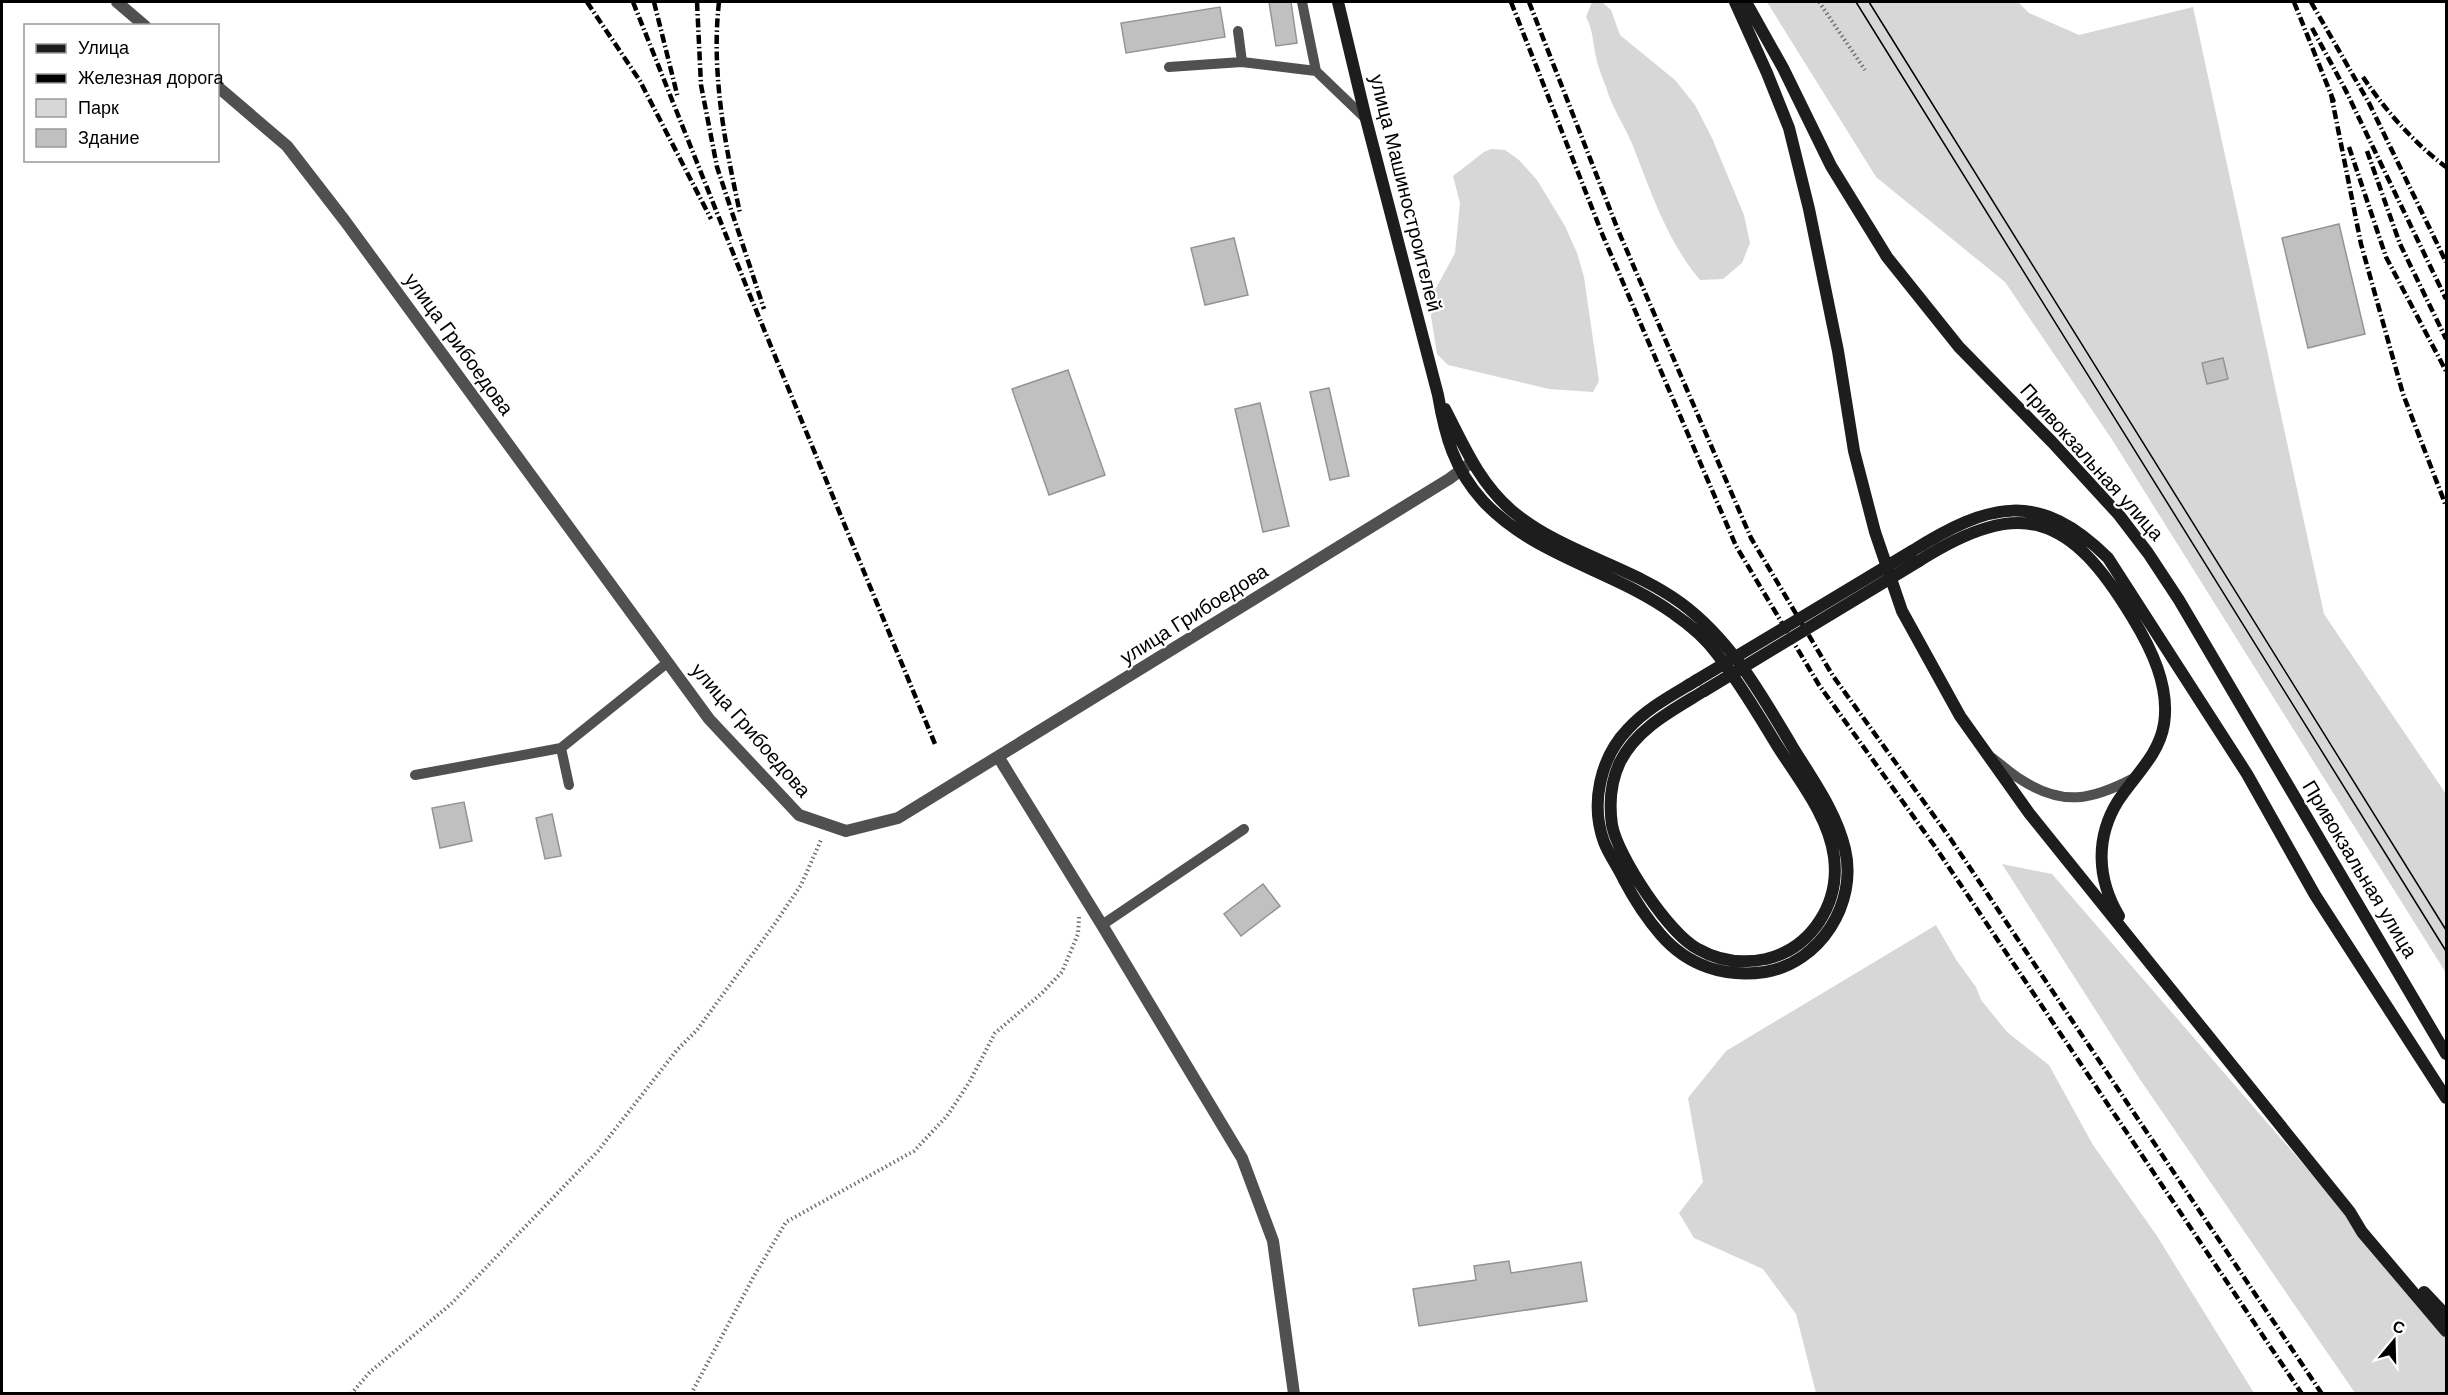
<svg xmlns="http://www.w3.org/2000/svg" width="2448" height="1395" viewBox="0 0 2448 1395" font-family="'DM Sans',sans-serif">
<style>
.green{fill:#d7d7d7}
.building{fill:#c0c0c0;stroke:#949494;stroke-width:1.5}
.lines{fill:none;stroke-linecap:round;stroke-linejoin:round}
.path{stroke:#727272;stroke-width:4;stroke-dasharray:1.5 3;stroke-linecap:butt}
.service{stroke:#505050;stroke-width:10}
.minor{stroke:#505050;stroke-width:12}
.secondary{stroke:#1d1d1d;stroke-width:12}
.tram{stroke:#000;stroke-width:1.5}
.rail{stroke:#000;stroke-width:4.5;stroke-dasharray:9 3 1.5 3;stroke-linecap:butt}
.secondary-bridge{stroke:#1d1d1d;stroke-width:12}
.labels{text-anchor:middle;stroke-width:4.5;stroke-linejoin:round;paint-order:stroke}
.street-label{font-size:20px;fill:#000;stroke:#fff}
</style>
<rect width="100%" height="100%" fill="#fff"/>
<path class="green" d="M1592,2H1602L1611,10L1620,35L1675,80L1695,105L1712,138L1744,215L1750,243L1742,263L1723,279L1700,280C1667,241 1651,192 1633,146C1625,126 1612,108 1606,87C1602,77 1598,67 1596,57C1593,44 1593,29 1586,17Z
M1767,2H2018L2029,13L2079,35L2193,7L2324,614L2446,794V973L2111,438L2005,282L1876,177Z
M1491,149L1505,150L1519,160L1537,180L1565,226L1577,253L1584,277L1599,381L1593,392L1549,389L1448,365L1437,354L1431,316L1434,292L1455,253L1460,203L1453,176L1484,152Z
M2002,864L2052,874L2387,1261L2446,1326V1393H2355L2139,1078Z
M1936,925L1957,961L1976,987L1981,1000L2007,1032L2049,1065L2093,1145L2157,1236L2254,1393H1816L1796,1314L1763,1269L1694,1238L1679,1213L1703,1182L1688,1098L1726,1051Z"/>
<path class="building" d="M1269,2H1291L1297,43L1276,46Z
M1220,7L1225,37L1126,53L1121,23Z
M2339,224L2365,334L2308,348L2282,238Z
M1234,238L1248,295L1205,305L1191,248Z
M2223,358L2228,379L2207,384L2202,363Z
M1068,370L1105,475L1049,495L1012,389Z
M1329,388L1349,476L1330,480L1310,392Z
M1260,403L1289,526L1263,532L1235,409Z
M464,802L472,841L440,848L432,808Z
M552,814L561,856L545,859L536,818Z
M1263,884L1280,906L1241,936L1224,914Z
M1509,1261L1511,1273L1581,1262L1587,1301L1419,1326L1413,1289L1476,1280L1474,1266Z"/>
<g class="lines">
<path class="path" d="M1819,2L1865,70
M351,1394L370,1372L451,1304L598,1151L677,1050L697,1030L776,922L801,885L821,840
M691,1394L754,1276L786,1222L914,1151L947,1116L970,1081L995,1033L1041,994L1062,972L1078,934L1079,917"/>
<path class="service" d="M1302,2L1316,71L1366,119
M1238,31L1242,62
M1169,67L1242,62L1316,71
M1991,757C2001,764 2010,773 2020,779C2063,807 2092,800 2134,778
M415,775L561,748
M569,785L561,748L667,663
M1102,925L1244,829"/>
<path class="minor" d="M117,2L145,26
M218,87L287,146L345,221L709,719L799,815L846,831L898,818L1449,479L1472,462
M999,758L1102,925L1242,1158L1273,1241L1294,1394"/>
<path class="secondary" d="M1338,2L1366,119L1438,395C1445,436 1454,469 1483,501C1535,557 1614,570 1674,614C1690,625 1706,639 1717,654C1740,683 1759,716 1778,747C1799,780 1829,817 1834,857C1840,903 1812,948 1766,959C1742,964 1719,961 1698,949C1669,934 1618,857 1612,825C1609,804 1611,781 1620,762C1637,728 1673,710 1704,691
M1735,2L1767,73L1789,128L1809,209L1838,351L1854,451L1875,532L1902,611L1960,716L2029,813L2350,1212L2362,1232L2446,1331
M1746,2L1783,68L1831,166L1887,257L1959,347L2052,442L2119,515L2148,553L2179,600L2446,1054
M1445,409C1464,446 1479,482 1511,510C1560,552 1629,565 1681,603C1731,640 1761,694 1792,746C1812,779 1836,811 1845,849C1858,903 1820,963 1765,972C1725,978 1688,966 1661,935C1647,919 1634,899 1624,880C1618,867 1609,855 1604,842C1590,804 1600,758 1628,729C1647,708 1674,694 1697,680
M1912,551C1989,503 2039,489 2108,558L2247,774L2315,895L2446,1098
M1919,561C2023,495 2071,516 2132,617C2151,648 2170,686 2164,724C2159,755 2135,775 2118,801C2095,838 2097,879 2119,916
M2424,1292L2446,1315"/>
<path class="tram" d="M1856,2L2446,951
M1869,2L2446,930"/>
<path class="rail" d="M587,2L640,81L711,219
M633,2L749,293L935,744
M654,2L678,98
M697,2L701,85L717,167L764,309
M719,2C711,72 725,145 740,213
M1511,2L1603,236L1736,546L1819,685L1936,848L2302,1394
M1529,2L1618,230L1751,538L1833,676L1950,838L2322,1394
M2294,2L2334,102
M2311,2L2369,103L2446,262
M2312,28L2345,89L2446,299
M2363,77C2385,110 2414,143 2446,167
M2331,94L2361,244L2403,394L2446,506
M2349,147L2386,257L2446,371
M2367,151L2400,244L2446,339"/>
<path class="secondary-bridge" d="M1697,680L1912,551
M1704,691L1919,561"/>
</g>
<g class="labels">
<g class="street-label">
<text transform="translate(1406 193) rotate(76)" y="7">улица Машиностроителей</text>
<text transform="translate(459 344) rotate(54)" y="7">улица Грибоедова</text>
<text transform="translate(2092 462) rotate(48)" y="7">Привокзальная улица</text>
<text transform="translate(1194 614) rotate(-32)" y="7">улица Грибоедова</text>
<text transform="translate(751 730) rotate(49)" y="7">улица Грибоедова</text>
<text transform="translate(2360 869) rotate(59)" y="7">Привокзальная улица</text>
</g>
</g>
<rect width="2448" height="1395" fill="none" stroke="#000000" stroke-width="6"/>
<rect x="24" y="24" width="195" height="138" fill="#ffffff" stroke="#999999" stroke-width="1.5"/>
<rect x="36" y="44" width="30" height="9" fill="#1d1d1d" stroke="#999999" stroke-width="1.5"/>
<text x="78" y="54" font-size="18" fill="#000000">Улица</text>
<rect x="36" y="74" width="30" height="9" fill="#000000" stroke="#999999" stroke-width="1.5"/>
<text x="78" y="84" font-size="18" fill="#000000">Железная дорога</text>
<rect x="36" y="99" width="30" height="18" fill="#d7d7d7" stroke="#999999" stroke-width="1.5"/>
<text x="78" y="114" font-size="18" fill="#000000">Парк</text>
<rect x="36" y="129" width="30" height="18" fill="#c0c0c0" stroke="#999999" stroke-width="1.5"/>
<text x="78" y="144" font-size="18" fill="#000000">Здание</text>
<g transform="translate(2394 1341) rotate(19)" stroke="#ffffff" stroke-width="4.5" paint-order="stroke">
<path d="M0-4.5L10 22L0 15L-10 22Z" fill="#000000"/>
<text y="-9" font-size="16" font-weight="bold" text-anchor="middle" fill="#000000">С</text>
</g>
</svg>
